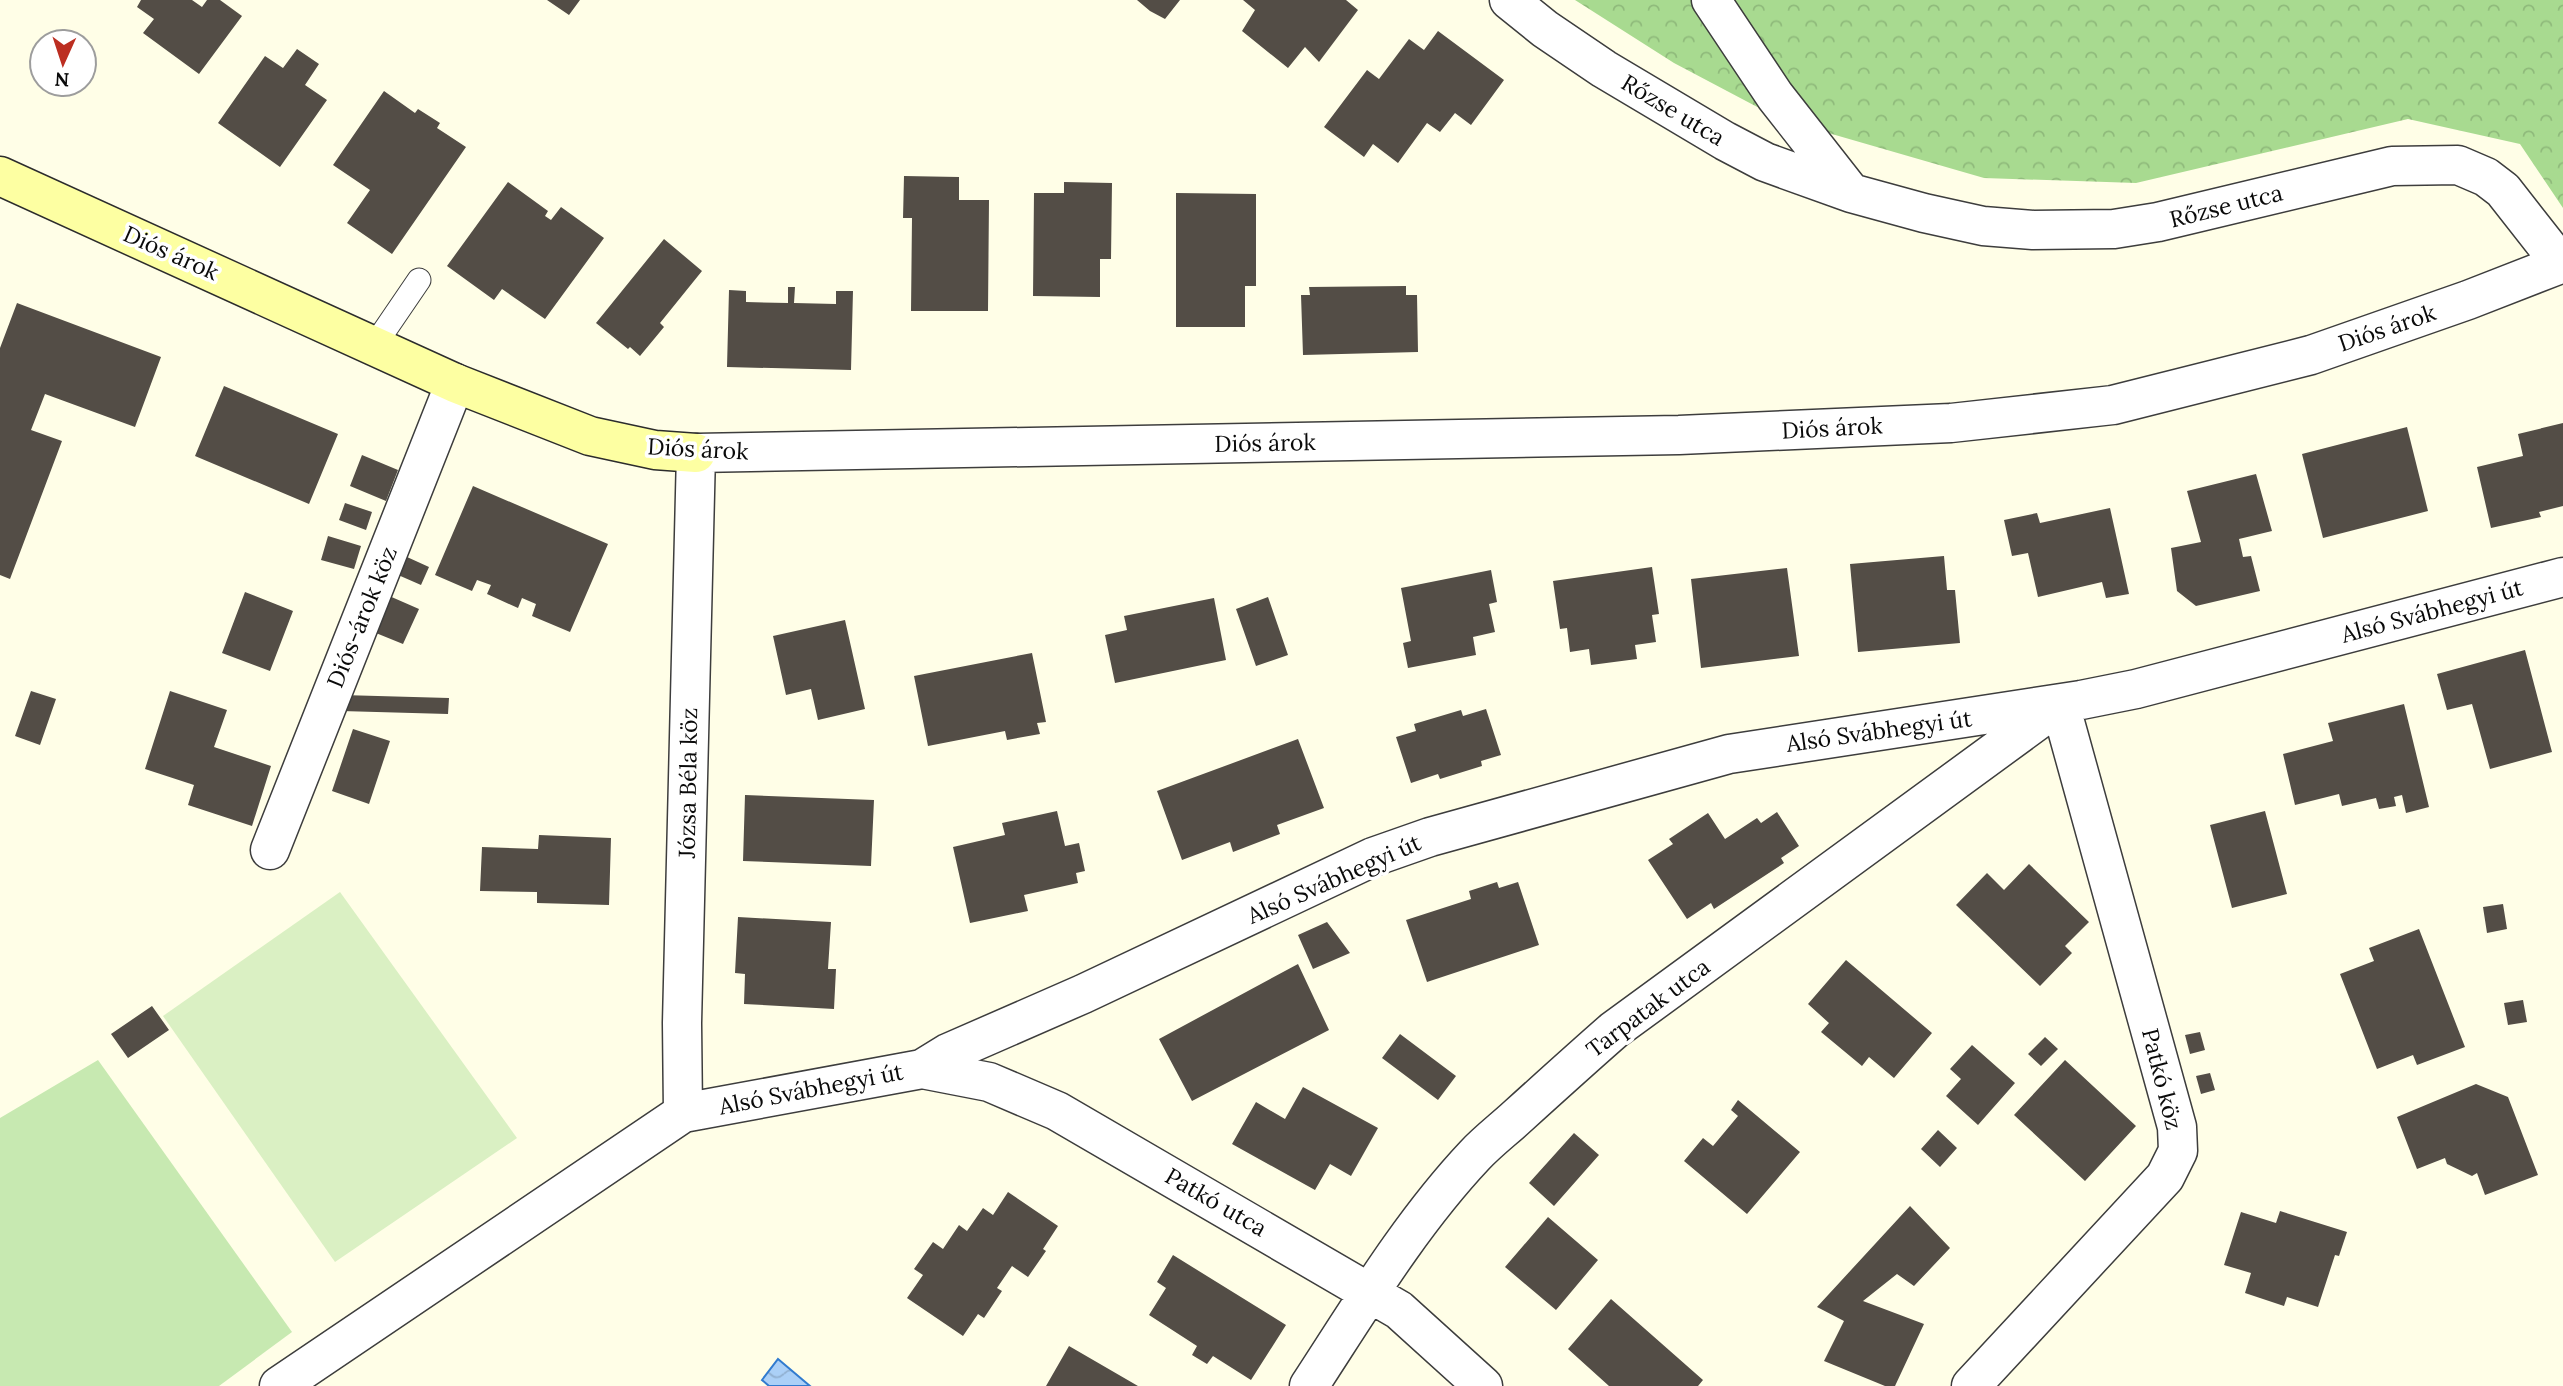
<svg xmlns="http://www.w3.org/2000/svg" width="2563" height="1386" viewBox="0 0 2563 1386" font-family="Lora,serif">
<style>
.grass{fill:#c7e9b1}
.forest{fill:url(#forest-crowns)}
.pitch{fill:#daf0c3}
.water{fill:url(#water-waves);stroke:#317bcf;stroke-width:2}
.building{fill:#534d46}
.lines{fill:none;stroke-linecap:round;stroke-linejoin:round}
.lane-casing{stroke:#3d3d3d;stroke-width:25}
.street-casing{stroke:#3d3d3d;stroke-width:41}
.secondary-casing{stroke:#2c2c2c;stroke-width:41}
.lane{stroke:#fff;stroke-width:23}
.street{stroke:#fff;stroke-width:38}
.secondary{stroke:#fdffa2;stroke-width:38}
.labels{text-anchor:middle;stroke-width:7;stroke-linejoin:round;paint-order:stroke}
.street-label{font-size:23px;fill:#0a0a0a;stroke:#fff}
</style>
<defs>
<pattern id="forest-crowns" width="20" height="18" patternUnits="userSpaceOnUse" patternTransform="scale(1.75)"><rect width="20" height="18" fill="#a8da90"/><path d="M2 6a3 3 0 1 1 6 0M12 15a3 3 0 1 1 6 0" fill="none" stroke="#8fba7b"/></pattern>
<pattern id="water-waves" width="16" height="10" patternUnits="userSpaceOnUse" patternTransform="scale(1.75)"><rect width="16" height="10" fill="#abd0f7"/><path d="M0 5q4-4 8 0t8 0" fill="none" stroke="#92b1d2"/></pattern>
</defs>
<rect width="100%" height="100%" fill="#fffee7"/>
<path class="grass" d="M98,1060L292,1332L219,1386H0V1118Z"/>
<path class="forest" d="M1575,0H2563V208L2520,144L2408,119L2136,183L1984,178L1780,119L1674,63Z"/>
<path class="pitch" d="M340,892L517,1138L335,1262L163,1016Z"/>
<path class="water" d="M778,1359L810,1386H769L762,1380Z"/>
<path class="building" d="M141,0H192L202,7L207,0H220L242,16L199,74L143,33L154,19L137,7Z
M547,0H580L569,15Z
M1137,0H1180L1165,19L1150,11Z
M1243,0H1346L1358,10L1319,62L1305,47L1288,68L1242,31L1255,10Z
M1438,31L1504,80L1471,125L1455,113L1440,132L1427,123L1398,163L1373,144L1364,157L1324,127L1367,70L1379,79L1409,39L1424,50Z
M297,49L319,64L305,85L327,100L280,167L218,123L265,56L283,68Z
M384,91L415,113L418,109L440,123L437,128L466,147L392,254L347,223L370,190L333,165Z
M904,176L959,177V200H989L988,311H911L912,218H903Z
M508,182L548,211L545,216L551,220L561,207L604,238L545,319L502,289L494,300L447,266Z
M1064,182L1112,183L1111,259H1100V297L1033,296L1034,193H1064Z
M1176,193L1256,194V286H1245V327H1176Z
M664,239L702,271L660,323L664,327L640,356L630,347L628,349L596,323Z
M1406,286V295H1417L1418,352L1303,355L1301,295H1310L1309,287Z
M788,287H795L794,303L836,304V291H853L851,370L727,367L729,290L746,291V302L788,303Z
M17,303L161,357L135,427L45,394L31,430L62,441L10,579L0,575V348Z
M224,386L338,434L309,504L195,456Z
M2563,423V506L2539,512L2541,517L2491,528L2477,467L2523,456L2518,434Z
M2407,427L2428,511L2323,538L2302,454Z
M362,455L398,470L386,501L350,486Z
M2256,474L2272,531L2239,539L2243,557L2251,556L2260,591L2196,606L2177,591L2171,548L2201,542L2187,491Z
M473,486L608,544L570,632L532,616L536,604L522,598L518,608L487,594L491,585L477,580L472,591L435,575Z
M345,503L372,512L366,530L339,520Z
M2110,508L2129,594L2106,598L2102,582L2038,597L2028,553L2012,556L2004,520L2037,513L2040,523Z
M328,536L361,546L354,569L321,560Z
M396,552L429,567L421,585L389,571Z
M1944,556L1947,590H1955L1960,643L1858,652L1850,564Z
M1652,567L1659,614L1652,615L1656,642L1635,645L1637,659L1591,665L1589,649L1570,652L1567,628L1560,629L1553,581Z
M1787,568L1799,656L1701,668L1691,579Z
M1491,570L1497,602L1489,604L1495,632L1473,637L1476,655L1408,668L1403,643L1411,641L1401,588Z
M245,592L293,611L270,671L222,653Z
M387,595L419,609L403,644L371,631Z
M1268,597L1288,655L1256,666L1236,609Z
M1214,598L1226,660L1115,683L1105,635L1127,630L1124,616Z
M845,620L865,709L818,720L811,689L786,695L773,636Z
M2525,650L2552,752L2490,769L2472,704L2447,710L2437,674Z
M1032,653L1046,722L1037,723L1040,734L1007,740L1005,731L928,746L914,676Z
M31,691L56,699L40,745L15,736Z
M170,691L227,710L214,747L271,766L252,826L188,805L194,785L145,769Z
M342,695L449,698L448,714L341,711Z
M2404,704L2429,807L2406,813L2402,795L2394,797L2396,806L2379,809L2376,798L2342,806L2339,794L2295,805L2283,754L2333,741L2328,723Z
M1486,709L1501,755L1481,761L1482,766L1440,779L1438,774L1411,783L1396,737L1416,731L1414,724L1461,710L1463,716Z
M353,729L390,741L369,804L332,791Z
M1298,739L1324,808L1277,825L1280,834L1233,852L1230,842L1182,860L1157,791Z
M745,795L874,800L871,866L743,861Z
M1057,811L1065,846L1079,843L1085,871L1076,873L1078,883L1024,895L1028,911L970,923L953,847L1005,835L1002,823Z
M2265,811L2287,894L2232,908L2210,825Z
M1777,812L1799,846L1781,858L1784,863L1714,909L1711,903L1687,919L1648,860L1673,844L1669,839L1708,813L1725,839L1757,818L1761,823Z
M539,835L611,838L609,905L537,903V892L480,891L482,847L538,849Z
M2029,864L2089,922L2065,946L2072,953L2040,986L1956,905L1987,873L2004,890Z
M1497,882L1499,888L1518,882L1539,945L1427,982L1406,920L1471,899L1469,891Z
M2503,904L2507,929L2487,933L2483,907Z
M738,917L831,922L828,969H836L834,1009L744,1004L745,974L735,973Z
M1327,922L1350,953L1313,969L1298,935Z
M2419,929L2465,1047L2417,1065L2413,1055L2377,1069L2340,974L2374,961L2369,948Z
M1846,960L1932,1033L1894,1078L1869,1057L1862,1066L1821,1032L1829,1023L1808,1004Z
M1298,964L1329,1030L1192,1101L1159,1039Z
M2523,1000L2527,1022L2508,1025L2504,1003Z
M152,1006L169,1030L128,1058L111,1034Z
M2200,1032L2205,1050L2190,1054L2185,1035Z
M1400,1034L1456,1076L1438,1100L1382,1058Z
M2045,1037L2058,1049L2041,1066L2028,1054Z
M1972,1045L2015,1083L1978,1125L1946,1096L1961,1079L1950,1069Z
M2065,1060L2136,1126L2085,1181L2014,1115Z
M2210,1073L2215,1090L2201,1094L2196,1076Z
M2476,1084L2508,1097L2538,1175L2485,1195L2477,1173L2472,1176L2447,1164L2445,1158L2417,1169L2397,1117Z
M1303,1087L1378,1128L1351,1176L1330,1164L1315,1190L1232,1144L1256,1102L1285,1119Z
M1738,1100L1800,1152L1747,1214L1684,1161L1703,1138L1713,1146L1738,1116L1731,1110Z
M1938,1130L1957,1148L1940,1167L1921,1149Z
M1574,1133L1599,1155L1554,1206L1529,1183Z
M1008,1192L1058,1226L1043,1249L1046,1251L1028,1277L1012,1266L997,1288L1002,1291L984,1318L978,1314L963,1336L907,1298L923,1275L914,1269L933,1242L943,1249L959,1225L967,1231L983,1208L993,1215Z
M1910,1206L1950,1248L1914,1286L1897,1274L1863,1301L1924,1324L1895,1386H1885L1824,1361L1844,1321L1817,1307Z
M2280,1211L2347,1232L2339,1256L2335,1255L2318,1307L2287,1297L2284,1306L2245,1293L2251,1273L2224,1265L2241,1212L2276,1223Z
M1548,1217L1598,1260L1556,1310L1505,1267Z
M1173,1255L1286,1325L1251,1380L1213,1356L1207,1364L1192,1355L1197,1346L1149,1315L1166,1288L1157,1282Z
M1611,1299L1703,1380L1698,1386H1609L1568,1349Z
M1069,1346L1138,1386H1046Z"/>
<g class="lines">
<defs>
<path id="lane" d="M374,346L419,280"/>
<path id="street" d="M1509,0L1545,29L1604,69L1725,141L1765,162L1851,193L1924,213L1983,226L2033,230L2114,229L2158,222L2392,166L2458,165L2486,177L2503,190L2561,264
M1711,0L1775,96L1851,193
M270,850L455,383
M922,1069L989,1082L1057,1111L1399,1310L1483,1386
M683,1113L682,1023L696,453L1679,435L1951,423L2113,405L2311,355L2468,300L2563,263
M279,1386L683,1113L922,1069L948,1053L1083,994L1373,857L1430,837L1729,754L2081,700L2136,689L2563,577
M1309,1386C1360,1308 1410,1224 1475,1155C1488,1141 1504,1129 1518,1116C1550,1087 1582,1058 1614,1030L2060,704L2177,1127L2178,1151L2165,1177L1971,1386"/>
<path id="secondary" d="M0,176L455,383L590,436L655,450L696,453"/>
</defs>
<use href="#lane" class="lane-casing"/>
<use href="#street" class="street-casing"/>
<use href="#secondary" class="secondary-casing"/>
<use href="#lane" class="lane"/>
<use href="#street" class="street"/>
<use href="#secondary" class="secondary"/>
</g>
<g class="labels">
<g class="street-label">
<text transform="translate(1673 110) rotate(31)" y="8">Rőzse utca</text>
<text transform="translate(2226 206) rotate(-14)" y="8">Rőzse utca</text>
<text transform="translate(171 253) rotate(24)" y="8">Diós árok</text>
<text transform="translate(2387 328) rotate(-19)" y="8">Diós árok</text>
<text transform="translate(1832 428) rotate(-3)" y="8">Diós árok</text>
<text transform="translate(1265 443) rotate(-1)" y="8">Diós árok</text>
<text transform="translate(698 449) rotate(3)" y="8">Diós árok</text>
<text transform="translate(2432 611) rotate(-15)" y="8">Alsó Svábhegyi út</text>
<text transform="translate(362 617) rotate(-68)" y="8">Diós-árok köz</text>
<text transform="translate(1879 731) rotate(-8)" y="8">Alsó Svábhegyi út</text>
<text transform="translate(688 783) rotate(-89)" y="8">Józsa Béla köz</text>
<text transform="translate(1334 879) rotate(-24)" y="8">Alsó Svábhegyi út</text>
<text transform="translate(1648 1008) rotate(-37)" y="8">Tarpatak utca</text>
<text transform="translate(2162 1079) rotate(76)" y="8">Patkó köz</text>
<text transform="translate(811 1089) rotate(-11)" y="8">Alsó Svábhegyi út</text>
<text transform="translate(1216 1202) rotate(30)" y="8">Patkó utca</text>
</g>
</g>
<g transform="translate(63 63) rotate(183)"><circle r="33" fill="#ffffff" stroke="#9d9d9d" stroke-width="2"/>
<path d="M0-5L12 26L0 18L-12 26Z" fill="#bc2e21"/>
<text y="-10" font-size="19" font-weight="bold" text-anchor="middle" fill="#0a0a0a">N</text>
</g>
</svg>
